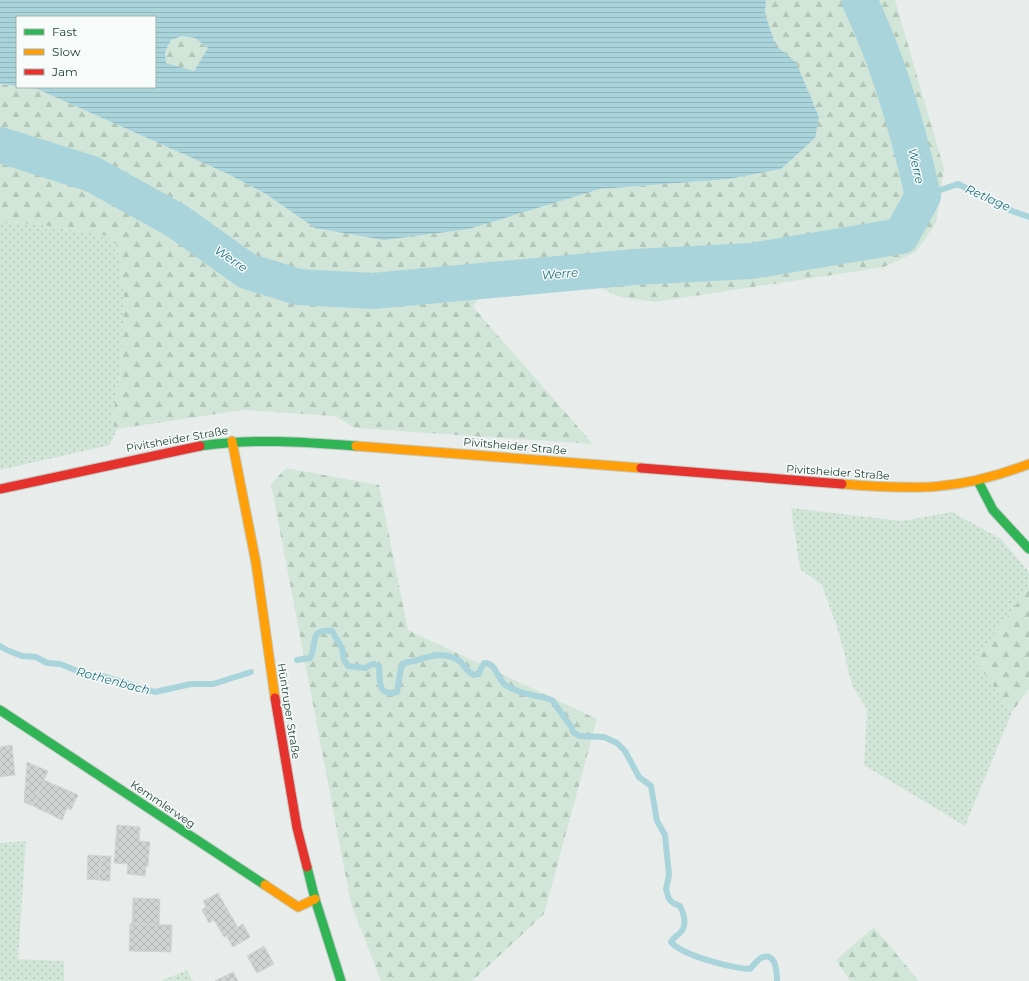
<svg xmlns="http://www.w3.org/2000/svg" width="1029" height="981" viewBox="0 0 1029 981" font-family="Montserrat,sans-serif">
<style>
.green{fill:url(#green-dots)}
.forest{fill:url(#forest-firs)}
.water{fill:url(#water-rules);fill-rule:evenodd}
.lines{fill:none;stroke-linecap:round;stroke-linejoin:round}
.stream{stroke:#a9d4db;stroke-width:6}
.river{stroke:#a9d4db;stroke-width:36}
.building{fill:url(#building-cross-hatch);stroke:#d1d6d4}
.fast-casing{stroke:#c3cbc8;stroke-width:11}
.slow-casing{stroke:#c3cbc8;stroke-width:11}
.jam-casing{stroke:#c3cbc8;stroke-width:11}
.fast{stroke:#30b455;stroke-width:9}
.slow{stroke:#ff9f0a;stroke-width:9}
.jam{stroke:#e5322d;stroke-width:9}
.labels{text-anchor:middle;stroke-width:3;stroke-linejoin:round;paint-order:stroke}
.street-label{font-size:11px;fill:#24423a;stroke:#f7fbf9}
.water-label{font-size:12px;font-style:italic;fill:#1c6f80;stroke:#f7fbf9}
</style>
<defs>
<pattern id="green-dots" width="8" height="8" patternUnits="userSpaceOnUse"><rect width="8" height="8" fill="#d1e6d8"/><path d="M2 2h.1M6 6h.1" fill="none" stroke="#b3c6ba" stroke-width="1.8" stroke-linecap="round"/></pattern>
<pattern id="forest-firs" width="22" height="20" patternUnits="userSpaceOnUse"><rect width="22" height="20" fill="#d1e6d8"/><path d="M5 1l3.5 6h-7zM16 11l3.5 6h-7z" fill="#b3c6ba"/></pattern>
<pattern id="water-rules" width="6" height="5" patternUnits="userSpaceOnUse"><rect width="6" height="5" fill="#a9d4db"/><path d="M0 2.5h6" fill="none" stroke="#91b7bd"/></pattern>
<pattern id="building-cross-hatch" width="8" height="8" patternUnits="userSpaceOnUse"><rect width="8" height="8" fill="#cfd4d2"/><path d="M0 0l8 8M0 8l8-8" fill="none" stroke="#b2b7b5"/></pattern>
</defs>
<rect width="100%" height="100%" fill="#e8edeb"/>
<path class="green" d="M0,221L42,225L108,236L117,245L124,298L121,367L112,422L117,429L110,445L0,470Z
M791,508L902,521L952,512L1001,539L1029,572V587L975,661L1012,712L965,826L864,765L867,710L852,685L840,636L822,585L800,569Z
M26,841L18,959L64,961V981H0V843Z
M187,970L193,981H161Z"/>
<path class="forest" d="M766,0H895L944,169L936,223L916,252L884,267L655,302L620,297L596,286L570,285L479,297L473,307L593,444L355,428L335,416L243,410L117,429L112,422L121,367L124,298L117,245L108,236L42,225L0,221V84L37,89L226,173L266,194L469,229L600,189L729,179L781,169L819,117L796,62L776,47L765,14Z
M182,36L195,38L208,48L194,71L166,63L165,52L171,40Z
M286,468L379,485L408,630L597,719L544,914L472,981H381L351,904L271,484Z
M1029,587V689L1012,712L975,661Z
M874,927L919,981H850L836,960Z"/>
<path class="water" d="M0,0H766L765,14L776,46L796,62L819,117L815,138L781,169L729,179L600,189L469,229L384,240L315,228L266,194L226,173L37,89L22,87H155V17H17V86L0,84ZM182,36L195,38L208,48L194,71L166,63L165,52L171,40Z"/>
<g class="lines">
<path class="stream" d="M923,196L958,184L1012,211L1029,217
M0,646L9,651L22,656L36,657L47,663L60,664L90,676L99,675L155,692L191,684H213L251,672
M297,660L310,658C318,644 308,628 332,631L342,648L344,660L348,666L366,668C371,664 374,662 379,667C380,680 377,697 397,692L401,668L404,663C424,660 439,649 458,660C465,664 466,672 474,675L479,673L484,663C498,663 496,680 507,686C521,695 537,695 552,700L572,728L573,732L579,736L604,737L617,743L625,751L639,777L651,786L657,821L665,835L669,875L666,889L669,899L673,903L680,906C684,914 688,925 680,933C676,937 674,937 671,942C683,956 732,968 750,969C753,966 757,960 761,958C776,951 777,972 777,981"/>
<path class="river" d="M0,145L92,174L177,221L247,271L298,287L373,291L634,267L751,261L901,236L923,196C908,129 889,62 859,0"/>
</g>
<path class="building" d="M12,745L15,775L0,777V747Z
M27,762L48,771L33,806L24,802Z
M44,780L78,795L71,810L67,808L62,820L33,806Z
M117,825L140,827L139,841L150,842L148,866H146L145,876L127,874L128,864L114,863Z
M88,855L101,856L99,880L87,879Z
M101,856H111L110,874L99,873Z
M99,873L110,874V881L99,880Z
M218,893L238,928L224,937L214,920L209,923L202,910L206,907L203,901Z
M133,898L160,899L159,925L132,924Z
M130,924L172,925L171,952L129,951Z
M243,924L250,937L233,947L226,935Z
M264,946L274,964L257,973L247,956Z
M233,972L238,981H215Z"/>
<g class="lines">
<defs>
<path id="fast" d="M200,446C252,438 304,442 356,446
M978,481L993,510L1029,549
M0,710L265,885
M307,867L315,899L341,981"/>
<path id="slow" d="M232,441L256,563L275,698
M356,446L641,468
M842,484C915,490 959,491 1029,464
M265,885L298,907L315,899"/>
<path id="jam" d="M641,468L842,484
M0,489L200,446
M275,698L297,828L307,867"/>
</defs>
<use href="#fast" class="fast-casing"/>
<use href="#slow" class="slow-casing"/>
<use href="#jam" class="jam-casing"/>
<use href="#fast" class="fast"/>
<use href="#slow" class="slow"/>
<use href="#jam" class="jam"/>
</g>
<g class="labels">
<g class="street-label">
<text transform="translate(177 439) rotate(-10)" y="4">Pivitsheider Straße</text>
<text transform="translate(515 446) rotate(5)" y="4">Pivitsheider Straße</text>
<text transform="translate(838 472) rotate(4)" y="4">Pivitsheider Straße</text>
<text transform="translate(289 711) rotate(81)" y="4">Hüntruper Straße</text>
<text transform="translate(163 804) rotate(34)" y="4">Kemmlerweg</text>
</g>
<g class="water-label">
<text transform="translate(916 166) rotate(77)" y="4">Werre</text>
<text transform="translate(988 198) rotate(24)" y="4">Retlage</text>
<text transform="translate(231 259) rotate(34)" y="4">Werre</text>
<text transform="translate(560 274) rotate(-5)" y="4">Werre</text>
<text transform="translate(113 681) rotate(15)" y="4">Rothenbach</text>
</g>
</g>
<rect x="16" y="16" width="140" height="72" fill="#f7fbf9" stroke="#a3b1ad"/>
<rect x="24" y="29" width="20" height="6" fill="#30b455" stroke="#a3b1ad"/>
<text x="52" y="36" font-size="12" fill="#24423a">Fast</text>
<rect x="24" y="49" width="20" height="6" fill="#ff9f0a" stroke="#a3b1ad"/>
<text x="52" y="56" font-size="12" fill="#24423a">Slow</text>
<rect x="24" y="69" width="20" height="6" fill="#e5322d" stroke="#a3b1ad"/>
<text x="52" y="76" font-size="12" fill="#24423a">Jam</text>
</svg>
